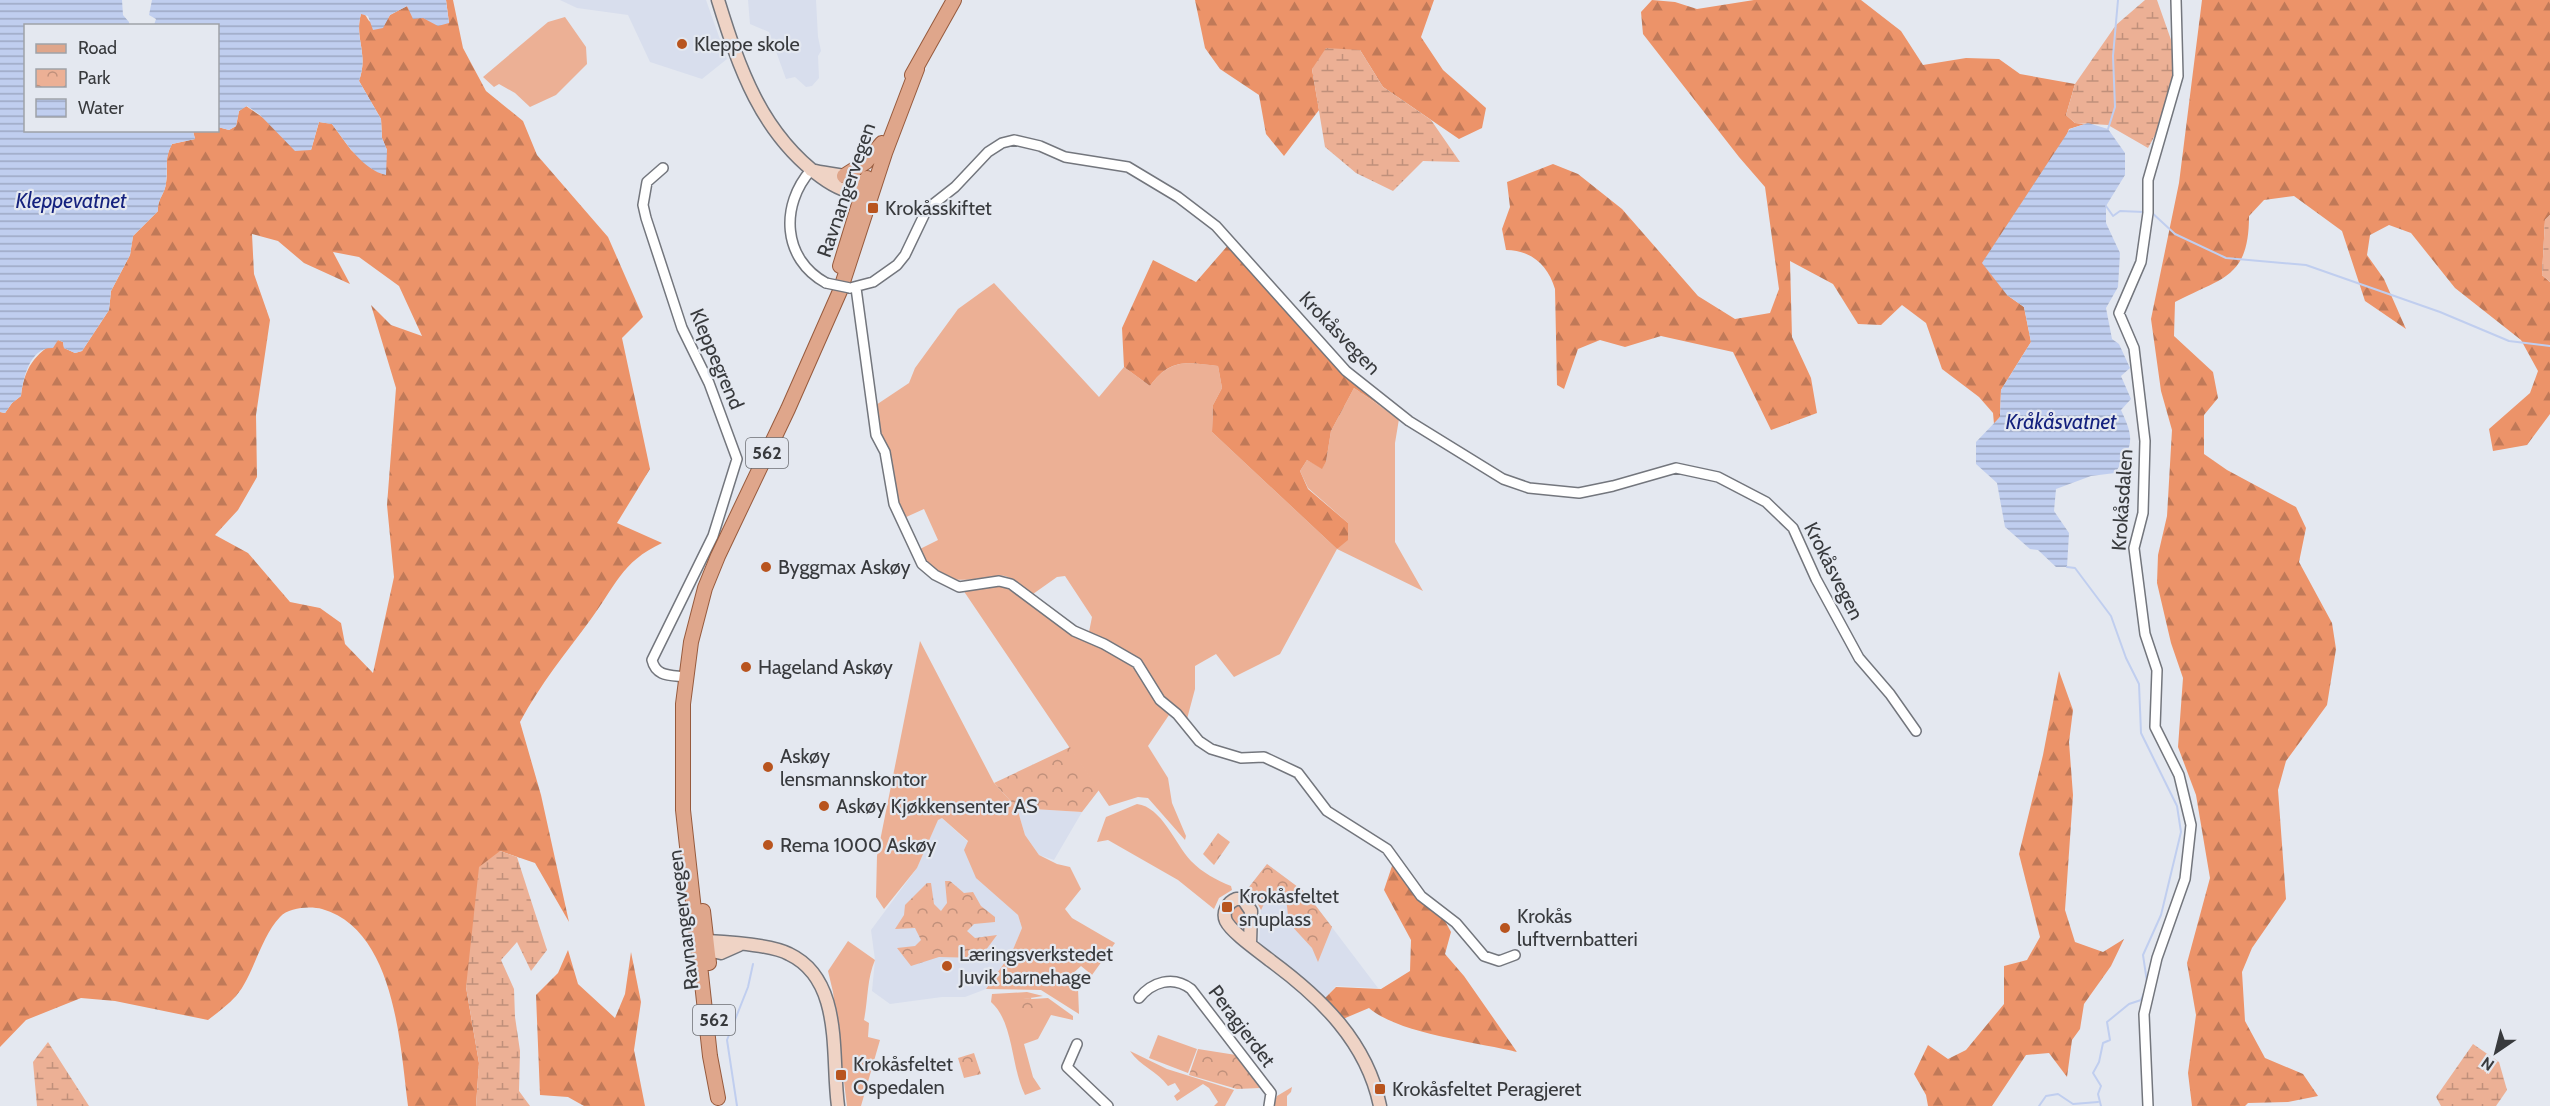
<svg xmlns="http://www.w3.org/2000/svg" width="2550" height="1106" viewBox="0 0 2550 1106" font-family="Cabin,sans-serif">
<style>
.built{fill:#d8deed}
.green{fill:#ecb095}
.forest{fill:url(#forest-firs);fill-rule:evenodd}
.wetland{fill:url(#wetland-marsh)}
.park{fill:url(#park-crowns)}
.water{fill:url(#water-rules)}
.lines{fill:none;stroke-linecap:round;stroke-linejoin:round}
.stream{stroke:#c0ceef;stroke-width:2}
.street-casing{stroke:#73767d;stroke-width:12}
.secondary-casing{stroke:#73767d;stroke-width:15}
.primary-casing{stroke:#965a3d;stroke-width:16}
.street{stroke:#fff;stroke-width:9}
.secondary{stroke:#efd3c5;stroke-width:12}
.primary{stroke:#dfa68b;stroke-width:14}
.street-bridge-casing{stroke:#73767d;stroke-width:12;stroke-linecap:butt}
.street-bridge{stroke:#fff;stroke-width:9}
.poi-dot{fill:#b8541e;stroke:#e4e8f0;stroke-width:2}
.labels{text-anchor:middle;stroke-width:4.5;stroke-linejoin:round;paint-order:stroke}
.shield{fill:#e4e8f0;stroke:#6c6e73;stroke-width:1.5}
.shield-label{font-size:18px;font-weight:bold;fill:#383a3d}
.poi-label{font-size:20px;fill:#383a3d;stroke:#e4e8f0;text-anchor:start}
.street-label{font-size:20px;fill:#383a3d;stroke:#e4e8f0}
.water-label{font-size:21px;font-style:italic;fill:#15227e;stroke:#e4e8f0}
</style>
<defs>
<pattern id="forest-firs" width="22" height="20" patternUnits="userSpaceOnUse" patternTransform="scale(1.5)"><rect width="22" height="20" fill="#ec9369"/><path d="M5 1l3.5 6h-7zM16 11l3.5 6h-7z" fill="#c07958"/></pattern>
<pattern id="wetland-marsh" width="20" height="14" patternUnits="userSpaceOnUse" patternTransform="scale(1.5)"><rect width="20" height="14" fill="#ecb095"/><path d="M1 5h8M5 5V1M11 12h8M15 12V8" fill="none" stroke="#c0907b"/></pattern>
<pattern id="park-crowns" width="20" height="18" patternUnits="userSpaceOnUse" patternTransform="scale(1.5)"><rect width="20" height="18" fill="#ecb095"/><path d="M2 6a3 3 0 1 1 6 0M12 15a3 3 0 1 1 6 0" fill="none" stroke="#c0907b"/></pattern>
<pattern id="water-rules" width="6" height="5" patternUnits="userSpaceOnUse" patternTransform="scale(1.5)"><rect width="6" height="5" fill="#c0ceef"/><path d="M0 2.5h6" fill="none" stroke="#9da8c3"/></pattern>
</defs>
<rect width="100%" height="100%" fill="#e4e8f0"/>
<path class="built" d="M560,0H706L727,59L702,79L650,62L628,15L577,8Z
M748,0H816L818,37L821,51L818,56L819,78L812,86L806,87L795,77L786,79L769,32L750,24Z
M1017,808L1082,812L1054,860L1039,855L1025,835Z
M942,818L968,842L999,896L1018,915L1022,928L1012,952L986,989L965,997H942L890,1004L872,991L875,960L871,930L917,868L938,819Z
M1267,864L1306,893L1378,988L1336,986L1324,999L1259,945L1261,910L1249,887Z"/>
<path class="green" d="M565,17L586,47L587,64L556,95L530,107L515,93L499,84L494,87L483,77L548,22Z
M994,283L1099,397L1124,367L1150,386C1170,358 1187,362 1218,366L1222,388L1213,405L1212,432L1337,549L1348,523L1308,488L1300,471L1307,460L1322,468L1326,462L1331,431L1354,388L1399,419L1395,443V542L1423,591L1337,549L1280,654L1234,677L1216,654L1195,666V689L1187,719L1157,691L1135,658L1117,645L1089,632L1092,617L1065,576L1057,577L1033,594C1025,589 1015,579 1005,576C998,575 989,577 982,578C948,583 936,579 918,550L938,540L924,509L904,518L892,493L873,407L909,383L915,368L958,309Z
M1004,583L1016,589L1063,629L1078,637L1098,643L1135,669L1151,696L1171,712L1148,746L1168,778L1172,803L1186,836L1185,840L1148,798L1138,797L1109,806L963,590Z
M920,641L994,783L1017,808L1025,835L1039,855L1057,864L1070,867L1081,889L1065,909L1072,918L1115,943L1092,975L1081,966L1070,976L1078,988L1079,1014L1041,990L986,989L1012,952L1022,928L1018,915L976,878L964,850L968,841L942,818L938,820L917,868L884,909L876,897L877,856Z
M1137,804C1162,807 1175,844 1191,861C1203,873 1216,880 1231,886L1232,890L1219,898L1214,909L1178,880L1108,840L1097,842L1106,817Z
M1239,903L1245,914V934C1238,928 1227,920 1229,909Z
M848,941L875,960C867,978 868,1000 864,1020L869,1023L868,1037L880,1040L861,1106H847L833,992L828,971Z
M1027,992L1043,996L1017,1000L1048,998L1073,1016V1020L1051,1015L1038,1039L1024,1044L1033,1077L1041,1089L1025,1095C1011,1068 1014,1022 991,1002L992,994Z
M1158,1035L1197,1049L1188,1073L1149,1058Z
M1130,1051L1167,1069L1234,1090L1225,1106H1214L1218,1102L1209,1088L1203,1084L1177,1101L1174,1096L1180,1091L1175,1083L1168,1086C1157,1071 1140,1066 1130,1051Z
M1292,1087L1291,1092L1287,1096V1106H1273L1277,1096Z"/>
<path class="forest" d="M446,0H453L463,48L486,91L523,121L537,155L608,237L643,317L622,338L650,469L617,523L662,543C621,562 615,587 591,619C565,654 541,683 520,722L541,795L569,922L535,863L500,851L466,987L479,1063L476,1106H408C400,1044 395,930 322,909C311,906 289,907 280,917C260,938 253,977 236,996C228,1005 217,1013 208,1020L115,1001L81,998L26,1020L0,1047V412L5,413L12,403L21,396C24,368 35,354 58,340L63,342L64,348L75,353L82,351L109,310L111,291L130,255L133,236L158,211C157,199 165,194 166,183C169,166 163,161 172,144L195,139L193,131L218,130V127L229,130L236,126L239,111L246,106L311,150L319,122L332,124L351,150L372,169L387,150L382,138L381,119L359,81C369,54 354,38 361,14L364,13L369,21L382,28L390,15L407,6C416,17 435,24 449,23ZM252,234L278,241L304,263L350,284L333,252L359,257L399,286L422,336L391,325L371,305L396,388L387,505L394,577L373,673L345,644L341,623L320,608L290,602L248,553L215,535L238,510L257,477L256,415L270,320L254,274Z
M1195,0H1434L1421,37L1443,70L1486,108L1482,128L1459,139L1383,87L1360,50L1312,69L1319,110L1284,156L1266,134L1259,95L1220,69L1205,48Z
M1652,0L1675,2L1697,9L1754,0H1861L1901,31L1923,65L1966,58L1999,59L2020,74L2075,84L2066,115L2075,123L2085,124L2069,129L2007,295L2024,307L2031,342L2001,390L2000,417L1994,424L1993,413L1979,397L1942,369L1926,323L1902,305L1881,325L1858,324L1833,284L1790,261L1792,337L1811,378L1817,413L1771,430L1733,352L1661,336L1625,347L1600,340L1578,349L1564,389L1557,385L1555,289C1548,265 1531,250 1506,250L1502,229L1510,207L1507,182L1553,164L1578,174L1622,209L1698,296L1735,319L1770,313L1779,289L1765,187L1739,157L1643,34L1641,12Z
M2202,0H2550V215L2545,220L2542,275L2550,282V414L2527,445L2493,451L2489,429L2530,393L2538,371L2521,340L2455,288L2411,233L2389,225L2370,235L2367,255L2384,279L2406,329L2365,301L2342,231L2294,196L2264,200L2249,216C2249,278 2223,277 2175,302L2174,336L2213,372L2218,398L2204,415V454L2227,470L2296,507L2306,528L2299,562L2332,623L2336,649L2327,705L2286,761L2278,790L2286,899L2252,948L2242,972L2245,1021L2265,1058L2303,1074L2318,1096L2288,1102L2248,1103L2245,1106H2192L2188,1073L2196,1015L2187,963L2210,878L2196,795L2178,747L2183,678L2171,643L2157,583L2158,555L2167,516L2172,430L2161,391L2151,319L2179,183Z
M1229,244L1348,375L1382,407L1354,388L1331,431L1326,462L1322,469L1307,460L1300,471L1308,489L1348,523V540L1337,549L1212,432L1213,405L1222,388L1218,366C1186,362 1170,358 1150,386L1124,367L1122,328L1153,260L1196,282Z
M2059,671L2073,710L2069,742L2073,795L2065,910L2075,942L2103,952L2124,939L2111,966L2084,1004L2080,1029L2072,1040L2067,1077L2049,1053L2026,1055L1992,1106H1928L1926,1095L1914,1074L1928,1045L1948,1059L1966,1050L2004,1004V966L2027,960L2040,937L2019,854L2043,755Z
M1394,860L1440,912L1451,932L1445,954L1464,976L1517,1052C1477,1042 1399,1034 1369,1008L1343,1019L1324,999L1336,987L1381,989L1410,971L1411,940L1384,890Z
M568,950L578,984L615,1018L625,994L631,952L641,1002L634,1050L645,1106H584L568,1097L540,1095L536,995L558,973Z"/>
<path class="wetland" d="M2145,0H2157L2176,54L2173,102L2148,148L2108,125L2075,123L2066,115L2075,84L2116,25Z
M1326,48L1360,50L1383,87L1431,120L1460,162L1423,161L1393,191L1356,173L1325,147L1312,69Z
M2550,215V282L2542,275L2545,220Z
M500,851L517,857L547,950L531,971L517,942L501,960L514,989L515,1017L520,1051L519,1091L530,1106H476L479,1063L466,987L479,867Z
M48,1042L89,1106H37L33,1062Z
M2473,1044L2499,1062L2507,1090L2496,1106H2441L2436,1097Z"/>
<path class="park" d="M1070,747L1099,790L1082,812L1017,808L994,783Z
M1218,833L1230,842L1214,865L1203,854Z
M1267,864L1306,893L1332,927L1318,962L1312,948L1289,923L1286,898L1265,902L1261,910L1249,887Z
M945,881H950L964,893L973,892L981,906L995,917V922L974,924L967,931L975,938L997,935L980,958L939,957L911,966L897,948L915,946L921,940L915,928L895,929L904,915L905,905L927,883H931L934,904L941,911L947,903Z
M1031,998L1034,1008L1026,1021L1017,1017L1020,1010L1014,1007L1017,999Z
M1198,1049L1236,1055L1260,1088L1237,1089L1189,1075Z
M974,1053L981,1074L964,1078L958,1058Z"/>
<path class="water" d="M0,0H122L123,15L129,22V26H26V130L199,131H193L195,139L172,144C164,159 168,168 166,183C165,194 157,199 158,211L133,236L130,255L111,291L109,310L82,351L75,353L64,348L63,342L58,340L53,348C30,347 23,378 21,396L12,403L5,413L0,412Z
M152,0H446L449,23L438,26L423,18L413,19L407,6L390,15L383,28L373,30L368,16L361,14C354,38 369,54 359,81L381,119L382,138L387,150L386,175C363,170 346,143 332,124L319,122L311,150L295,151L259,114L247,106L239,111L236,126L229,130L218,127V26L154,25L156,19L149,15Z
M2088,123L2108,129L2125,153V175L2106,206V223L2120,253L2118,287L2106,308L2112,339L2119,344L2130,368L2121,376L2131,399L2121,410C2135,440 2133,445 2115,473L2091,476L2056,489L2054,511L2069,533L2067,567H2056L2038,550L2030,549L2005,527L1997,483L1976,464V442L2000,417L2001,390L2031,342L2024,307L2007,295L1982,263L2070,129Z"/>
<g class="lines">
<path class="stream" d="M2108,129L2115,107L2113,56L2118,0
M2106,206L2113,216L2120,211L2144,212
M2150,211L2175,234L2226,258L2306,265L2440,312L2509,341L2550,346
M2067,567L2075,568L2111,616L2126,658L2139,684L2141,733L2177,806L2181,832L2161,915L2143,955L2147,982
M737,1106L727,1040L748,987L753,964
M2039,1106L2046,1096L2058,1094L2073,1104L2098,1102
M2101,1106L2098,1094L2101,1086L2093,1073L2099,1062L2103,1043L2110,1040L2107,1022L2129,1004L2141,1000L2144,993"/>
<defs>
<path id="street" d="M663,168L647,182L643,205L646,218L682,328L709,383L737,459L713,536L652,660C656,677 670,675 686,677
M811,170C780,205 782,259 826,283
M850,288L873,282L897,265L905,255L927,209L955,187L988,152L1002,143L1014,140L1040,146L1065,157L1128,167L1178,197L1216,226L1346,371L1409,421L1503,479L1529,488L1579,493L1613,486L1676,468L1718,477L1766,502L1793,528L1816,579L1859,658L1890,694L1916,731
M856,288L876,435L885,452L894,504L922,564L935,575L959,587L999,581L1011,584L1074,631L1104,644L1137,663L1160,700L1177,714L1199,741L1211,749L1241,758L1264,757L1298,773L1327,811L1387,849L1421,896L1456,923L1484,956L1499,961L1515,955
M1139,998C1152,982 1173,975 1191,989L1271,1093L1269,1106
M1077,1044L1067,1067L1108,1106
M2148,1106L2144,1014L2157,958L2185,879L2191,825L2179,775L2155,727L2157,670L2145,634L2134,548L2143,513L2145,441L2134,348L2119,313L2141,262L2148,213V180L2178,76L2176,0"/>
<path id="secondary" d="M718,0C739,68 761,133 821,177C836,188 854,197 872,192C859,173 832,176 811,170
M1250,943L1251,911L1243,899H1236C1228,902 1222,912 1226,921C1232,933 1260,952 1271,961C1321,998 1367,1042 1380,1106
M739,945L721,953L698,948L707,941C727,942 772,945 789,954C844,980 831,1057 838,1106"/>
<path id="primary" d="M912,75L954,0
M844,176L866,162L882,143
M840,266L867,178
M703,911L709,963
M718,1098L710,1056L683,810V704L691,642L705,588L718,556L788,409L840,291L885,153L917,69"/>
</defs>
<use href="#street" class="street-casing"/>
<use href="#secondary" class="secondary-casing"/>
<use href="#primary" class="primary-casing"/>
<use href="#street" class="street"/>
<use href="#secondary" class="secondary"/>
<use href="#primary" class="primary"/>
<defs>
<path id="street-bridge" d="M826,283L850,288"/>
</defs>
<use href="#street-bridge" class="street-bridge-casing"/>
<use href="#street-bridge" class="street-bridge"/>
</g>
<g class="poi-dot">
<circle cx="682" cy="44" r="6"/>
<rect x="867" y="202" width="12" height="12" rx="3"/>
<circle cx="766" cy="567" r="6"/>
<circle cx="746" cy="667" r="6"/>
<circle cx="768" cy="767" r="6"/>
<circle cx="824" cy="806" r="6"/>
<circle cx="768" cy="845" r="6"/>
<rect x="1221" y="901" width="12" height="12" rx="3"/>
<circle cx="1505" cy="928" r="6"/>
<circle cx="947" cy="966" r="6"/>
<rect x="835" y="1069" width="12" height="12" rx="3"/>
<rect x="1374" y="1083" width="12" height="12" rx="3"/>
</g>
<g class="labels">
<g class="shield">
<rect x="746" y="438" width="42" height="30" rx="4.5"/>
<rect x="693" y="1005" width="42" height="30" rx="4.5"/>
</g>
<g class="shield-label">
<text x="767" y="459">562</text>
<text x="714" y="1026">562</text>
</g>
<g class="poi-label">
<text x="694" y="51">Kleppe skole</text>
<text x="885" y="215">Krokåsskiftet</text>
<text x="778" y="574">Byggmax Askøy</text>
<text x="758" y="674">Hageland Askøy</text>
<text x="780" y="763">Askøy<tspan x="780" dy="23">lensmannskontor</tspan></text>
<text x="836" y="813">Askøy Kjøkkensenter AS</text>
<text x="780" y="852">Rema 1000 Askøy</text>
<text x="1239" y="903">Krokåsfeltet<tspan x="1239" dy="23">snuplass</tspan></text>
<text x="1517" y="923">Krokås<tspan x="1517" dy="23">luftvernbatteri</tspan></text>
<text x="959" y="961">Læringsverkstedet<tspan x="959" dy="23">Juvik barnehage</tspan></text>
<text x="853" y="1071">Krokåsfeltet<tspan x="853" dy="23">Ospedalen</tspan></text>
<text x="1392" y="1096">Krokåsfeltet Peragjeret</text>
</g>
<g class="street-label">
<text transform="translate(846 190) rotate(-71)" y="7">Ravnangervegen</text>
<text transform="translate(1340 333) rotate(46)" y="7">Krokåsvegen</text>
<text transform="translate(717 359) rotate(67)" y="7">Kleppegrend</text>
<text transform="translate(2122 500) rotate(-86)" y="7">Krokåsdalen</text>
<text transform="translate(1834 571) rotate(63)" y="7">Krokåsvegen</text>
<text transform="translate(683 920) rotate(-97)" y="7">Ravnangervegen</text>
<text transform="translate(1242 1026) rotate(53)" y="7">Peragjerdet</text>
</g>
<g class="water-label">
<text x="71" y="208">Kleppevatnet</text>
<text x="2061" y="429">Kråkåsvatnet</text>
</g>
</g>
<rect x="24" y="24" width="195" height="108" fill="#e4e8f0" stroke="#9fa2a8" stroke-width="1.5"/>
<rect x="36" y="44" width="30" height="9" fill="#dfa68b" stroke="#9fa2a8" stroke-width="1.5"/>
<text x="78" y="54" font-size="18" fill="#383a3d">Road</text>
<rect x="36" y="69" width="30" height="18" fill="url(#park-crowns)" stroke="#9fa2a8" stroke-width="1.5"/>
<text x="78" y="84" font-size="18" fill="#383a3d">Park</text>
<rect x="36" y="99" width="30" height="18" fill="url(#water-rules)" stroke="#9fa2a8" stroke-width="1.5"/>
<text x="78" y="114" font-size="18" fill="#383a3d">Water</text>
<g transform="translate(2496 1052) rotate(215)" stroke="#e4e8f0" stroke-width="4.5" paint-order="stroke">
<path d="M0-4.5L10 22L0 15L-10 22Z" fill="#383a3d"/>
<text y="-9" font-size="16" font-weight="bold" text-anchor="middle" fill="#383a3d">N</text>
</g>
</svg>
